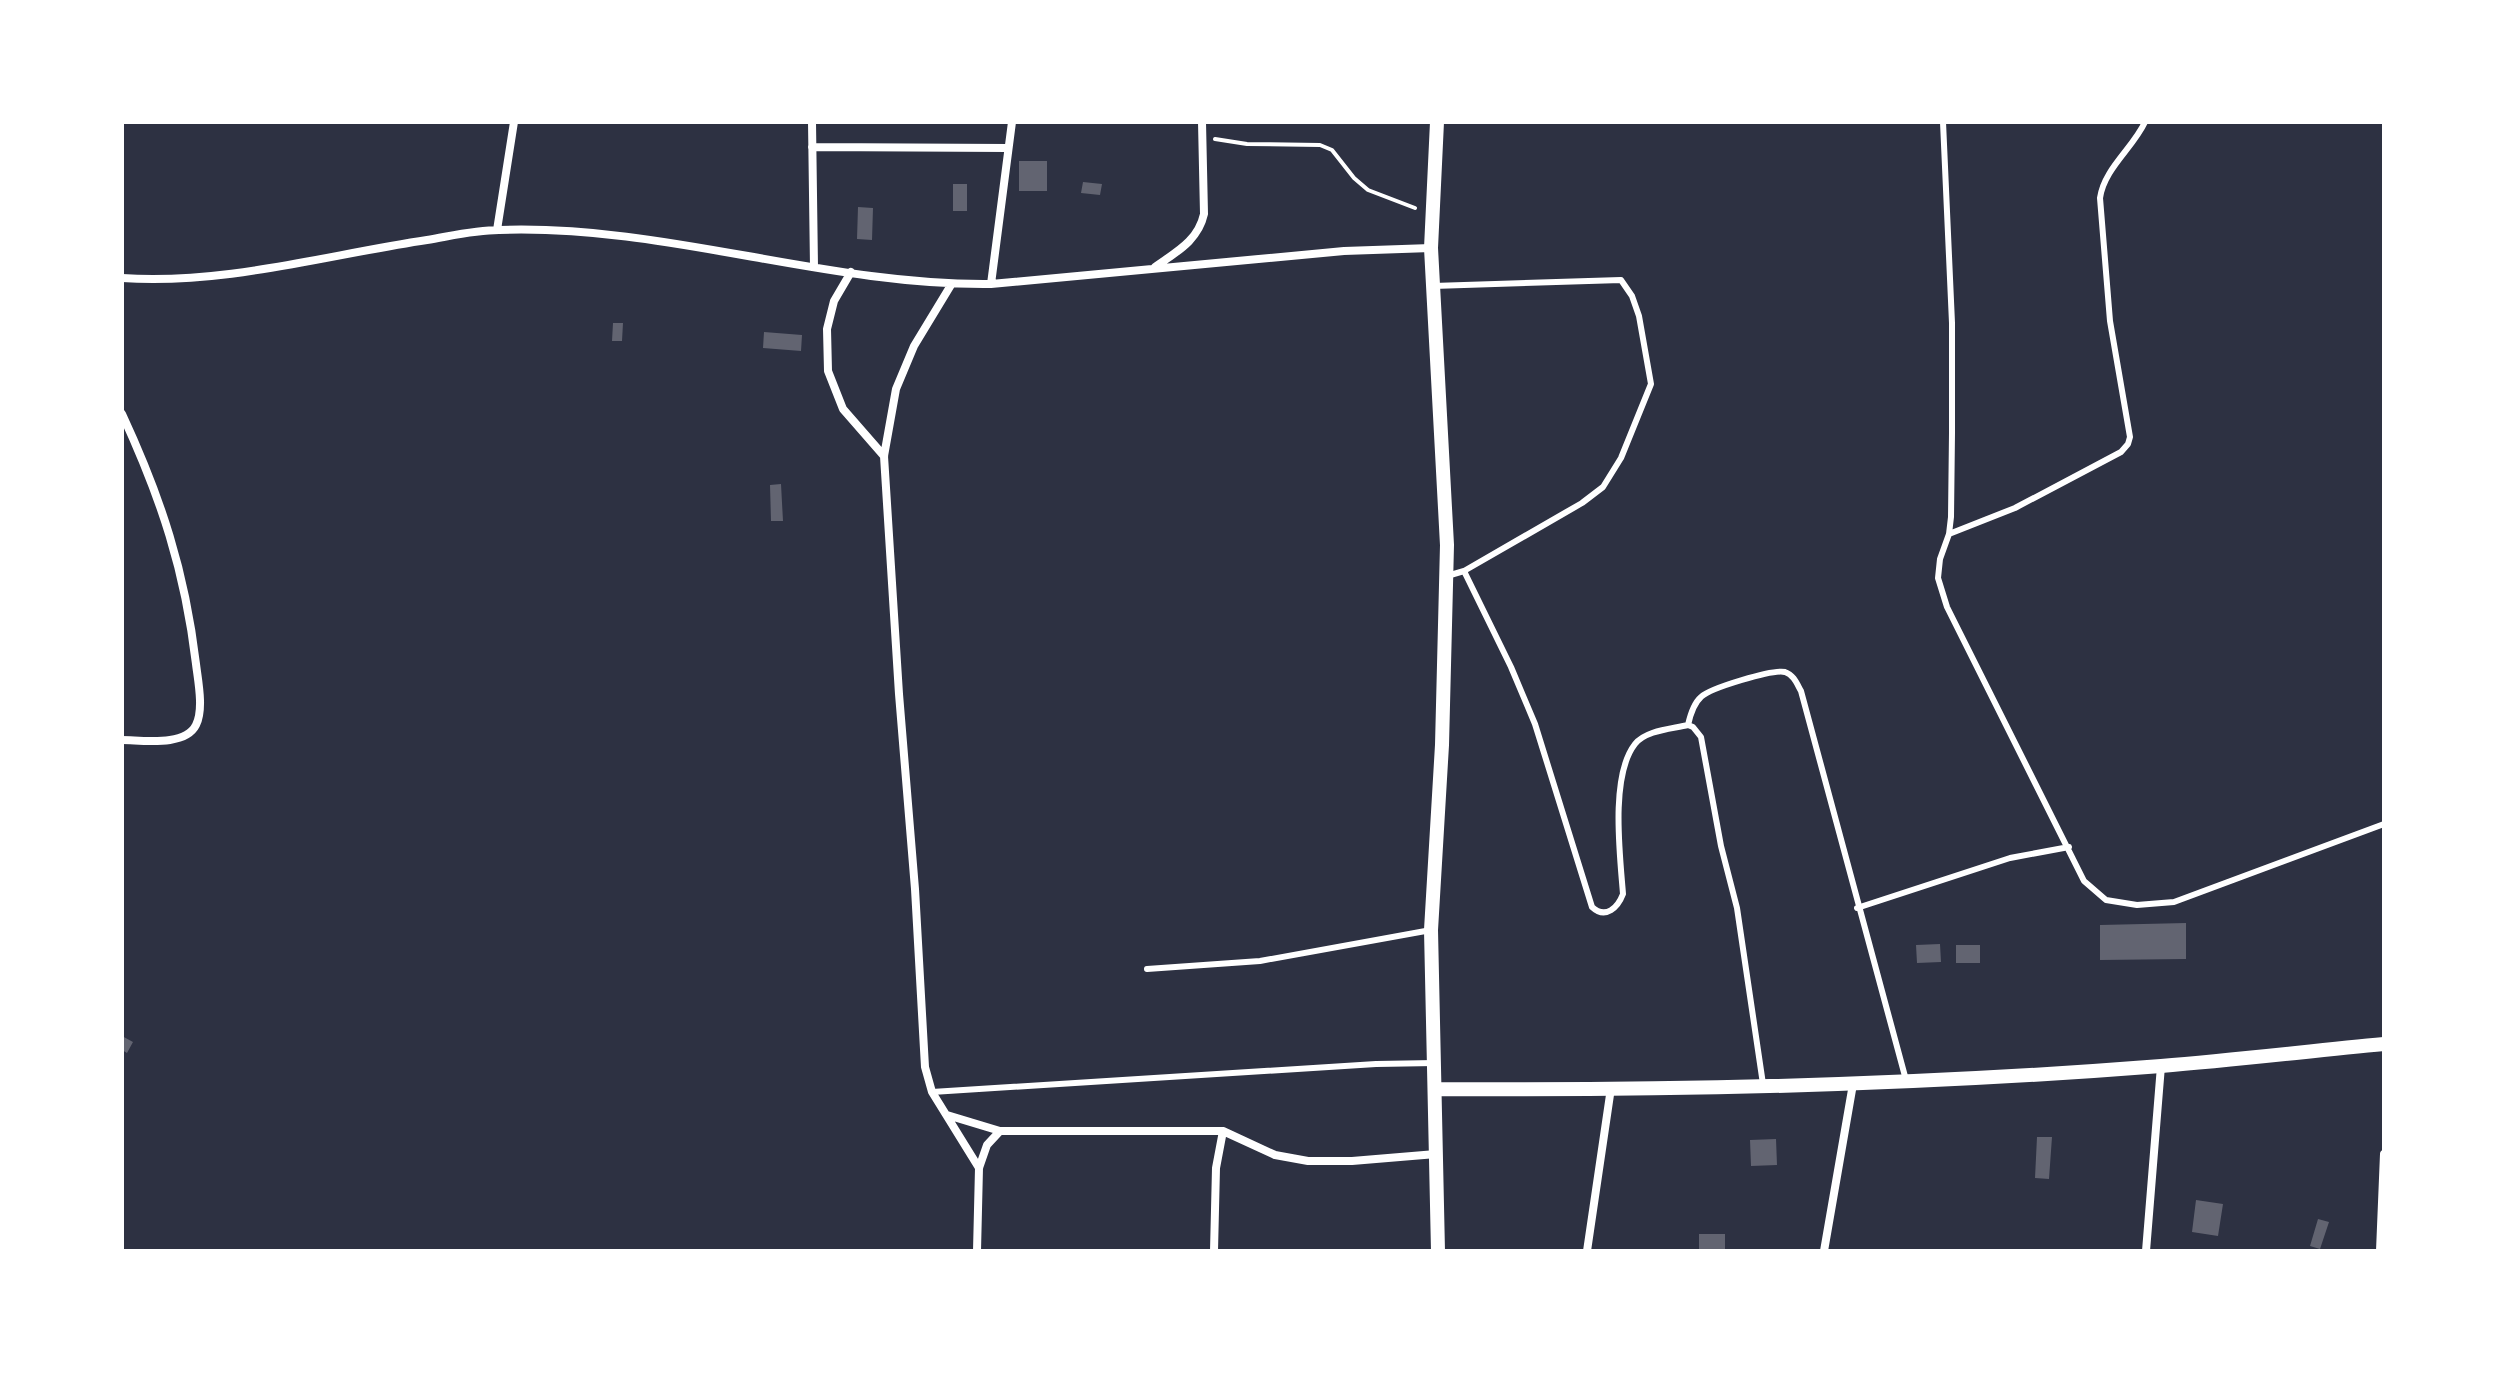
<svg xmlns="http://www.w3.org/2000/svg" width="2506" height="1373" viewBox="0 0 2506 1373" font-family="'Titillium Web',sans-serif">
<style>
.building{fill:#626471}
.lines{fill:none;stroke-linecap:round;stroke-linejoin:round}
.path{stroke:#fff;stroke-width:4}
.service{stroke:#fff;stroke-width:6}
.minor{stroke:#fff;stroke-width:8}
.tertiary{stroke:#fff;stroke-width:14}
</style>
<rect width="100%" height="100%" fill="#2d3142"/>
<path class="building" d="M1019,161H1047V191H1019Z
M1083,182L1102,184L1100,195L1081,193Z
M953,184H967V211H953Z
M858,207L873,208L872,240L857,239Z
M613,323H623L622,341H612Z
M764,332L802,335L801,351L763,348Z
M781,484L783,521H771L770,485Z
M2186,923V959L2100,960V925Z
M1940,944L1941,962L1917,963L1916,945Z
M1956,945H1980V963H1956Z
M122,1036L133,1042L127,1053L122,1050Z
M2037,1137H2052L2049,1179L2035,1178Z
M1776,1139L1777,1165L1751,1166L1750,1140Z
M2196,1200L2223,1204L2218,1236L2192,1232Z
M2318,1219L2329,1222L2320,1249L2310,1246Z
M1699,1234H1725V1251H1699Z"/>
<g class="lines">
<path class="path" d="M1215,139L1247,144L1320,145L1332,150L1354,178L1368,190L1415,208"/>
<path class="service" d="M1943,122L1952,323V433L1951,517L1949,534L1940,559L1938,578L1947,607L2084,881L2106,900L2137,905L2174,902L2384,824
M1433,286L1621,280L1632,296L1639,316L1651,384L1621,458L1603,487L1582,503L1464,571L1447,576
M1949,534L2015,508L2121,452L2128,444L2130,437L2110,321L2100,198C2104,169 2133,148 2145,122
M1464,571L1511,667L1535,724L1592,907C1606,920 1618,907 1623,894C1620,855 1610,776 1635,744C1646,730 1672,729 1688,725L1693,727L1701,737L1721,846L1737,908L1763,1084
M1688,725C1690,716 1693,704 1701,697C1710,688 1773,669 1785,672C1794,675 1797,684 1801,691L1906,1080
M1857,908L2010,858L2069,847
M1147,969L1260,961L1431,930
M932,1092L1376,1064L1435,1063"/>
<path class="minor" d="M812,122L814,267
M812,147L1008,148
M497,230L514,122
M1155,267C1176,252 1198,241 1204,214L1202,122
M851,272L834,301L827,329L828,371L843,409L884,456
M122,278C225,285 326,255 427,240C451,236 475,230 499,230C665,224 825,286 991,284L1344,251L1431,248
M991,284L1012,122
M951,285L914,346L896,389L884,456L899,694L915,889L925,1067L932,1092L979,1168
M122,414C161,498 185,571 196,664C198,681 204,709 196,725C185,747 142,740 122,740
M947,1115L1000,1131
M977,1251L979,1168L987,1145L1000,1131H1223L1275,1155L1308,1161H1352L1436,1154
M1214,1251L1216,1168L1223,1131
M1587,1251L1611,1088
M1824,1251L1853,1084
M2146,1251L2161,1066
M2380,1251L2384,1154"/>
<path class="tertiary" d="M1437,122L1431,248L1447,545L1442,745L1431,930L1438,1251
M1435,1089C1677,1091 1920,1085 2161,1066C2235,1060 2310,1051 2384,1044"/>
</g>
<rect width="2506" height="1373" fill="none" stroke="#ffffff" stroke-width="248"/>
</svg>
